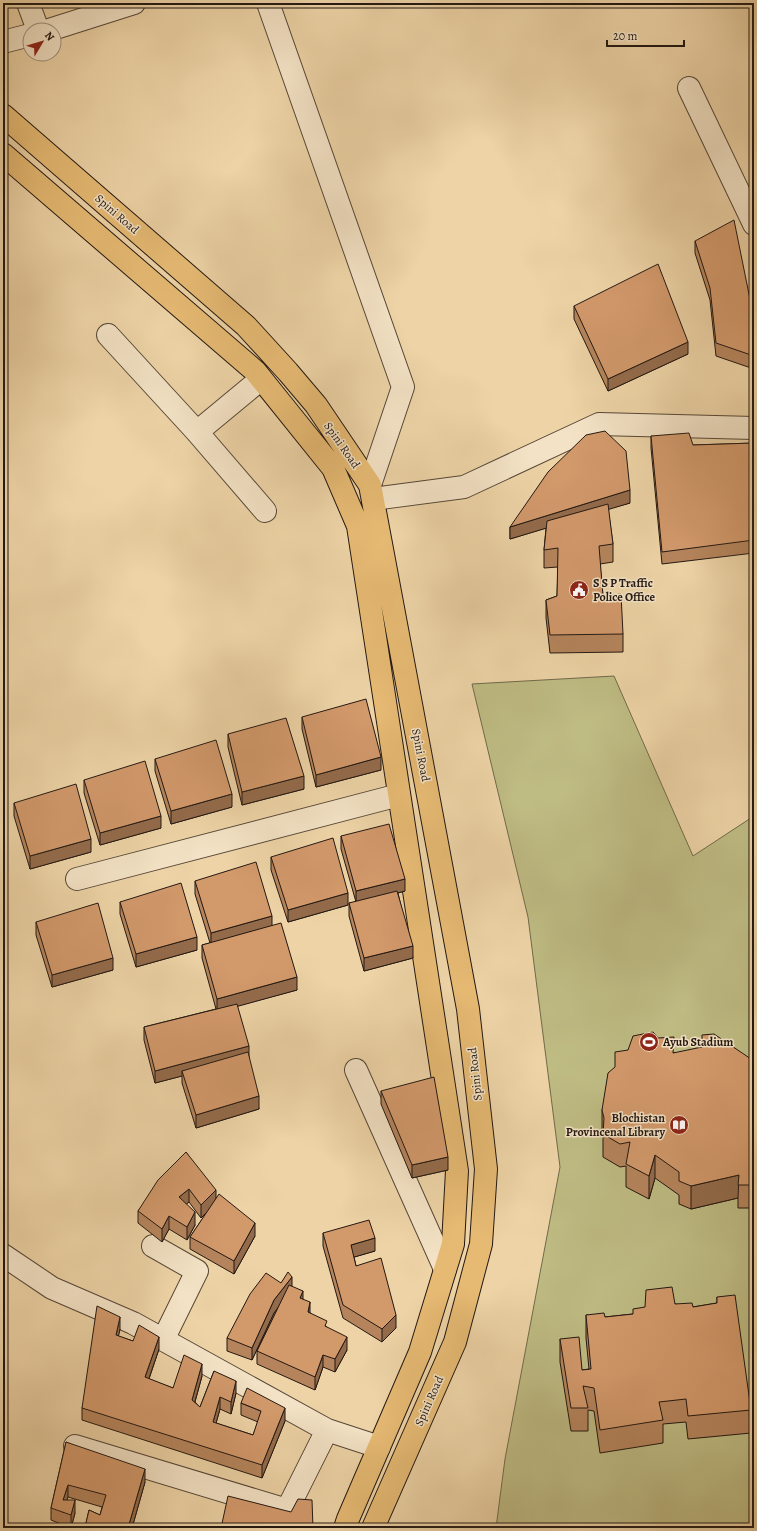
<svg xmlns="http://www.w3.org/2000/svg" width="757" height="1531" viewBox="0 0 757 1531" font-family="Alegreya,serif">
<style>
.green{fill:#bebb83;stroke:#706a4a}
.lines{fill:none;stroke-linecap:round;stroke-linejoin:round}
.minor-casing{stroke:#564737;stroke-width:24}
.major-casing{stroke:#231812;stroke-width:24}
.minor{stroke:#f3e2c5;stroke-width:22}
.major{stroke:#e6ba73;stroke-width:22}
.wall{fill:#b5845c;stroke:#231812}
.shaded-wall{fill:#936b4b;stroke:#231812}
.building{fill:#d2996b;stroke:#231812}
.labels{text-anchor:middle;stroke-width:3;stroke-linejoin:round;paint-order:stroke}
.street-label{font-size:12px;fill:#231812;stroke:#f3e2c5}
.poi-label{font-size:12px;font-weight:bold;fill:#231812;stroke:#f3e2c5;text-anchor:start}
</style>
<rect width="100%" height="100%" fill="#edd3a6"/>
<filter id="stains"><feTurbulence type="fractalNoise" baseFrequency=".005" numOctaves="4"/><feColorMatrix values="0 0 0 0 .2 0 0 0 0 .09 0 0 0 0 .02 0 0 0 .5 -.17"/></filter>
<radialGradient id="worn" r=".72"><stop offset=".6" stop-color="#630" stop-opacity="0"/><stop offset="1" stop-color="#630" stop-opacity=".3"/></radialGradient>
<path class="green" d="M614,676L693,856L754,816V1528H496L505,1459L560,1167L528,917L472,684Z"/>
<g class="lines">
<defs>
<path id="minor" d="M28,3L38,30
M268,3L403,387L370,485
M49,30L134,3
M3,42L30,35
M689,88L754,224
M108,335L197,432L265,511
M197,432L261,379
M373,499L464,487L599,424L754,428
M77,879L399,795
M356,1070L445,1269
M153,1246L197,1271L163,1340
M3,1255L52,1288L133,1323L327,1430L379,1447
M75,1446L287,1510L327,1430"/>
<path id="major" d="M3,115L246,326L288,372L316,405L370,485L468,1009L486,1169L481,1244L455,1342L373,1528
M3,154L255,371L333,468L358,526L457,1171L453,1244L420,1352L348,1519L345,1528"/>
</defs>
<use href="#minor" class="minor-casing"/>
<use href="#major" class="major-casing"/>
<use href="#minor" class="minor"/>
<use href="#major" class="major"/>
</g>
<path class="wall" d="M695,241L754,319V369L716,356L710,300L695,253Z
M574,306L688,354L608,391L574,319Z
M651,436L693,445L754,443V553L662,564L651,448Z
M630,503L608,509L613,544V562L600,564L603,596L623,634V652L550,653L546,618V600L557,596L558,567L544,568V550L546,528L510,539V527Z
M302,717L381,770L316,787L302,729Z
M228,734L304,789L242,805L228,747Z
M155,759L232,807L171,824L155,771Z
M84,780L161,828L100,845L84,793Z
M14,803L91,852L30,869L14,816Z
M341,836L405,891L398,893L413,958L364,971L349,916V903L356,902L341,849Z
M271,857L348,905L288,922L271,870Z
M195,881L272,925L297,990L237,1006L249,1058L259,1109L196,1128L182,1083V1076L155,1083L144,1040V1027L216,1009L202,958V945L210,943L195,894Z
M120,902L197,950L136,967L120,914Z
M36,922L113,970L52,987L36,935Z
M658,1038L674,1053L754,1061V1208H738V1198L691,1209L679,1204V1195L655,1178L649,1199L626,1187V1166L620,1167L603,1157V1137L602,1133V1110L615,1068L628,1050Z
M381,1091L448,1170L412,1178L381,1104Z
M186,1152L216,1199L255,1236L234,1274L190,1249V1237L207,1212L201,1218L189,1202L186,1204L195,1225L187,1240L169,1229L162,1242L138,1223V1211Z
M323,1233L375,1251L354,1257L356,1266L396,1328L382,1342L343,1318L323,1246Z
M281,1283L292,1287L303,1299L310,1313L327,1327L347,1350L335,1372L323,1367L315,1390L257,1364V1351L278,1308L274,1313L252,1360L227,1351V1338Z
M717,1297L751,1410V1433L688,1439L686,1422L663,1424V1443L600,1453L594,1411L588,1410V1431H571L560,1362V1339L582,1370L589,1369L586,1338V1315L605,1317L633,1314L675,1304L693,1307L717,1303Z
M120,1329L118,1336L133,1341L159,1349L149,1379L173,1388L202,1376L195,1402L200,1407L214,1371L236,1393L231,1414L220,1409L216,1423L253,1435L258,1422L241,1415V1403L285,1421L262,1478L82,1420V1408Z
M66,1442L145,1482L132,1528H85L89,1510L100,1515L102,1507L68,1497L67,1500L75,1513L71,1528L51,1520V1508Z"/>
<path class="shaded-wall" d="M688,342V354L608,391V379Z
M630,490V503L510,539V527Z
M381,757V770L316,787V775Z
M304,776V789L242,805V792Z
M232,794V807L171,824V811Z
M161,816V828L100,845V833Z
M91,839V852L30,869V856Z
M405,879V891L356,904V891Z
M348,893V905L288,922V910Z
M272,916V929L211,946V933Z
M197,937V950L136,967V954Z
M413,946V958L364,971V958Z
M113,958V970L52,987V975Z
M297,977V990L217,1012V999Z
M249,1046V1059L182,1071V1076L155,1083V1071Z
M259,1096V1109L196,1128V1115Z
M655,1155V1178L649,1199V1176Z
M448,1157V1170L412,1178V1165Z
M739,1175L738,1198L691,1209V1186Z
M189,1189V1202L179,1210V1197Z
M216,1190V1203L201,1218V1205Z
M195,1212V1225L187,1240V1227Z
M169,1216V1229L162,1242V1229Z
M255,1223V1236L234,1274V1261Z
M375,1238V1251L351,1258V1245Z
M292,1277V1289L274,1313L252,1360V1348L274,1300Z
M303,1291V1303L300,1298Z
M310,1302V1314L308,1312Z
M396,1315V1328L382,1342V1329Z
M120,1317V1329L116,1348V1335Z
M159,1337V1349L145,1390V1377Z
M347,1337V1350L335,1372V1359Z
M323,1355V1367L315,1390V1377Z
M202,1364V1376L192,1412V1400Z
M236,1381V1393L231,1414V1402Z
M220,1397V1409L213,1434V1422Z
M285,1408V1421L262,1478V1465Z
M145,1469V1482L132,1528H128Z
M68,1485V1497L63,1513V1500Z
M75,1500V1513L71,1528V1515Z"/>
<path class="building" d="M734,220L754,319V356L716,343L710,288L695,241Z
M658,264L688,342L608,379L574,306Z
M605,431L626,451L630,490L510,527L548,472L586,435Z
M689,433L693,445L754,443V540L662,552L651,436Z
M608,504L613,544L599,546L603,596L621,594L623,634L550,635L546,600L557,596L558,548L544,550L547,521Z
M366,699L381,757L316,775L302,717Z
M286,718L304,776L242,792L228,734Z
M216,740L232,794L171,811L155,759Z
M145,761L161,816L100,833L84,780Z
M76,784L91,839L30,856L14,803Z
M389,824L405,879L356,891L341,836Z
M333,838L348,893L288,910L271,857Z
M256,862L272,916L211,933L195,881Z
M181,883L197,937L136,954L120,902Z
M397,891L413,946L364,958L349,903Z
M98,903L113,958L52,975L36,922Z
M281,923L297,977L217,999L202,945Z
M237,1004L249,1046L155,1071L144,1027Z
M653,1032L658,1038L674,1037L673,1053L702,1047V1035L714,1034L754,1061V1185H738L739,1175L691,1186L679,1181V1172L655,1155L649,1176L626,1164L630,1142L620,1144L603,1134L604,1118L602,1110L608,1073L615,1067V1052L628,1050L633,1036Z
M248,1052L259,1096L196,1115L182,1071Z
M434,1077L448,1157L412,1165L381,1091Z
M186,1152L216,1190L201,1205L189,1189L179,1197L195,1212L187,1227L169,1216L162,1229L138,1211L158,1180Z
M219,1194L255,1223L234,1261L190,1237Z
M369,1220L375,1238L351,1245L356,1266L381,1258L396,1315L382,1329L343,1305L323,1233Z
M288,1272L292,1277L274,1300L252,1348L227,1338L250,1294L266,1273L281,1283Z
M289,1285L303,1291L300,1298L310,1302L308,1312L327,1321L325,1326L347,1337L335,1359L323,1355L315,1377L257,1351Z
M672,1287L675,1304L692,1303L693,1307L717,1303V1297L735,1295L751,1410L688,1416L686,1399L659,1402L663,1420L600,1430L594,1388L583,1386L588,1408H571L560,1339L579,1337L582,1370L591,1369L586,1315L604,1313L605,1317L633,1314V1309L645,1307L646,1290Z
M97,1306L120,1317L116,1335L133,1341L139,1325L159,1337L145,1377L173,1388L184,1355L202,1364L192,1400L200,1407L214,1371L236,1381L231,1402L220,1397L213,1422L253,1435L261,1411L241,1403L247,1388L285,1408L262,1465L82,1408Z
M66,1442L145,1469L128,1528H88L85,1527L89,1510L100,1515L106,1495L68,1485L63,1500H75L71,1515L51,1508Z
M228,1496L291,1512L298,1499L312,1500L313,1528H221Z"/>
<defs>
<symbol id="civic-disc" viewBox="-11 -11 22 22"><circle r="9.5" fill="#8f2418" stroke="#f3e2c5"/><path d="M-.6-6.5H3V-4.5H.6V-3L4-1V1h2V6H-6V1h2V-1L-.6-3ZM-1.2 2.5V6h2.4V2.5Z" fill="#fff"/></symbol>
<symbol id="stadium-disc" viewBox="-11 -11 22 22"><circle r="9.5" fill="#8f2418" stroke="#f3e2c5"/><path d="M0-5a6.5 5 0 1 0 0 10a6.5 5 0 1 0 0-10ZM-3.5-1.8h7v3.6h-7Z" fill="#fff"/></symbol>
<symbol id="library-disc" viewBox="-11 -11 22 22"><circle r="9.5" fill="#8f2418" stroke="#f3e2c5"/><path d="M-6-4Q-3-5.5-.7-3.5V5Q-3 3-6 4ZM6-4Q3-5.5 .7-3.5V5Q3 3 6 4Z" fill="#fff"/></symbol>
</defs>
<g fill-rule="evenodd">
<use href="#civic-disc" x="568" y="579" width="22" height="22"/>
<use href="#stadium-disc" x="638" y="1031" width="22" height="22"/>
<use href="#library-disc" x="668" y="1114" width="22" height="22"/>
</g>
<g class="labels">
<g class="street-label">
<text transform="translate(117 214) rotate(41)" y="4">Spini Road</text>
<text transform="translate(342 445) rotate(55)" y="4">Spini Road</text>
<text transform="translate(421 755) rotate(79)" y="4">Spini Road</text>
<text transform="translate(475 1074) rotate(-96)" y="4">Spini Road</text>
<text transform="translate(429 1401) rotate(-66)" y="4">Spini Road</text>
</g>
<g class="poi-label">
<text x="593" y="587">S S P Traffic<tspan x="593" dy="14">Police Office</tspan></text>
<text x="663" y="1046">Ayub Stadium</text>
<text x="665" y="1122" text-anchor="end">Blochistan<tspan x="665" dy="14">Provincenal Library</tspan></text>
</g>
</g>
<rect width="757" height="1531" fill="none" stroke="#edd3a6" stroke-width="16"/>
<rect x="4" y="4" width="749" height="1523" fill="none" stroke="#231812" stroke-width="2"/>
<rect x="8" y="8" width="741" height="1515" fill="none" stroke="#231812"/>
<g transform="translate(42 42) rotate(52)"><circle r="19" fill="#f3e2c5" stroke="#a0917d"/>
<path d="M0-3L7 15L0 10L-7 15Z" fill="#8f2418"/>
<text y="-6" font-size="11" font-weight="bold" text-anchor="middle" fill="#231812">N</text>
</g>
<path d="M607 40v6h77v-6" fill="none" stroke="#231812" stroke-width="2"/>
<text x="613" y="40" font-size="12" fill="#231812" stroke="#f3e2c5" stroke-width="3" paint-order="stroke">20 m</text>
<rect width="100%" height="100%" filter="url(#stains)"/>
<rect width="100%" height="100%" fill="url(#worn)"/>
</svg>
